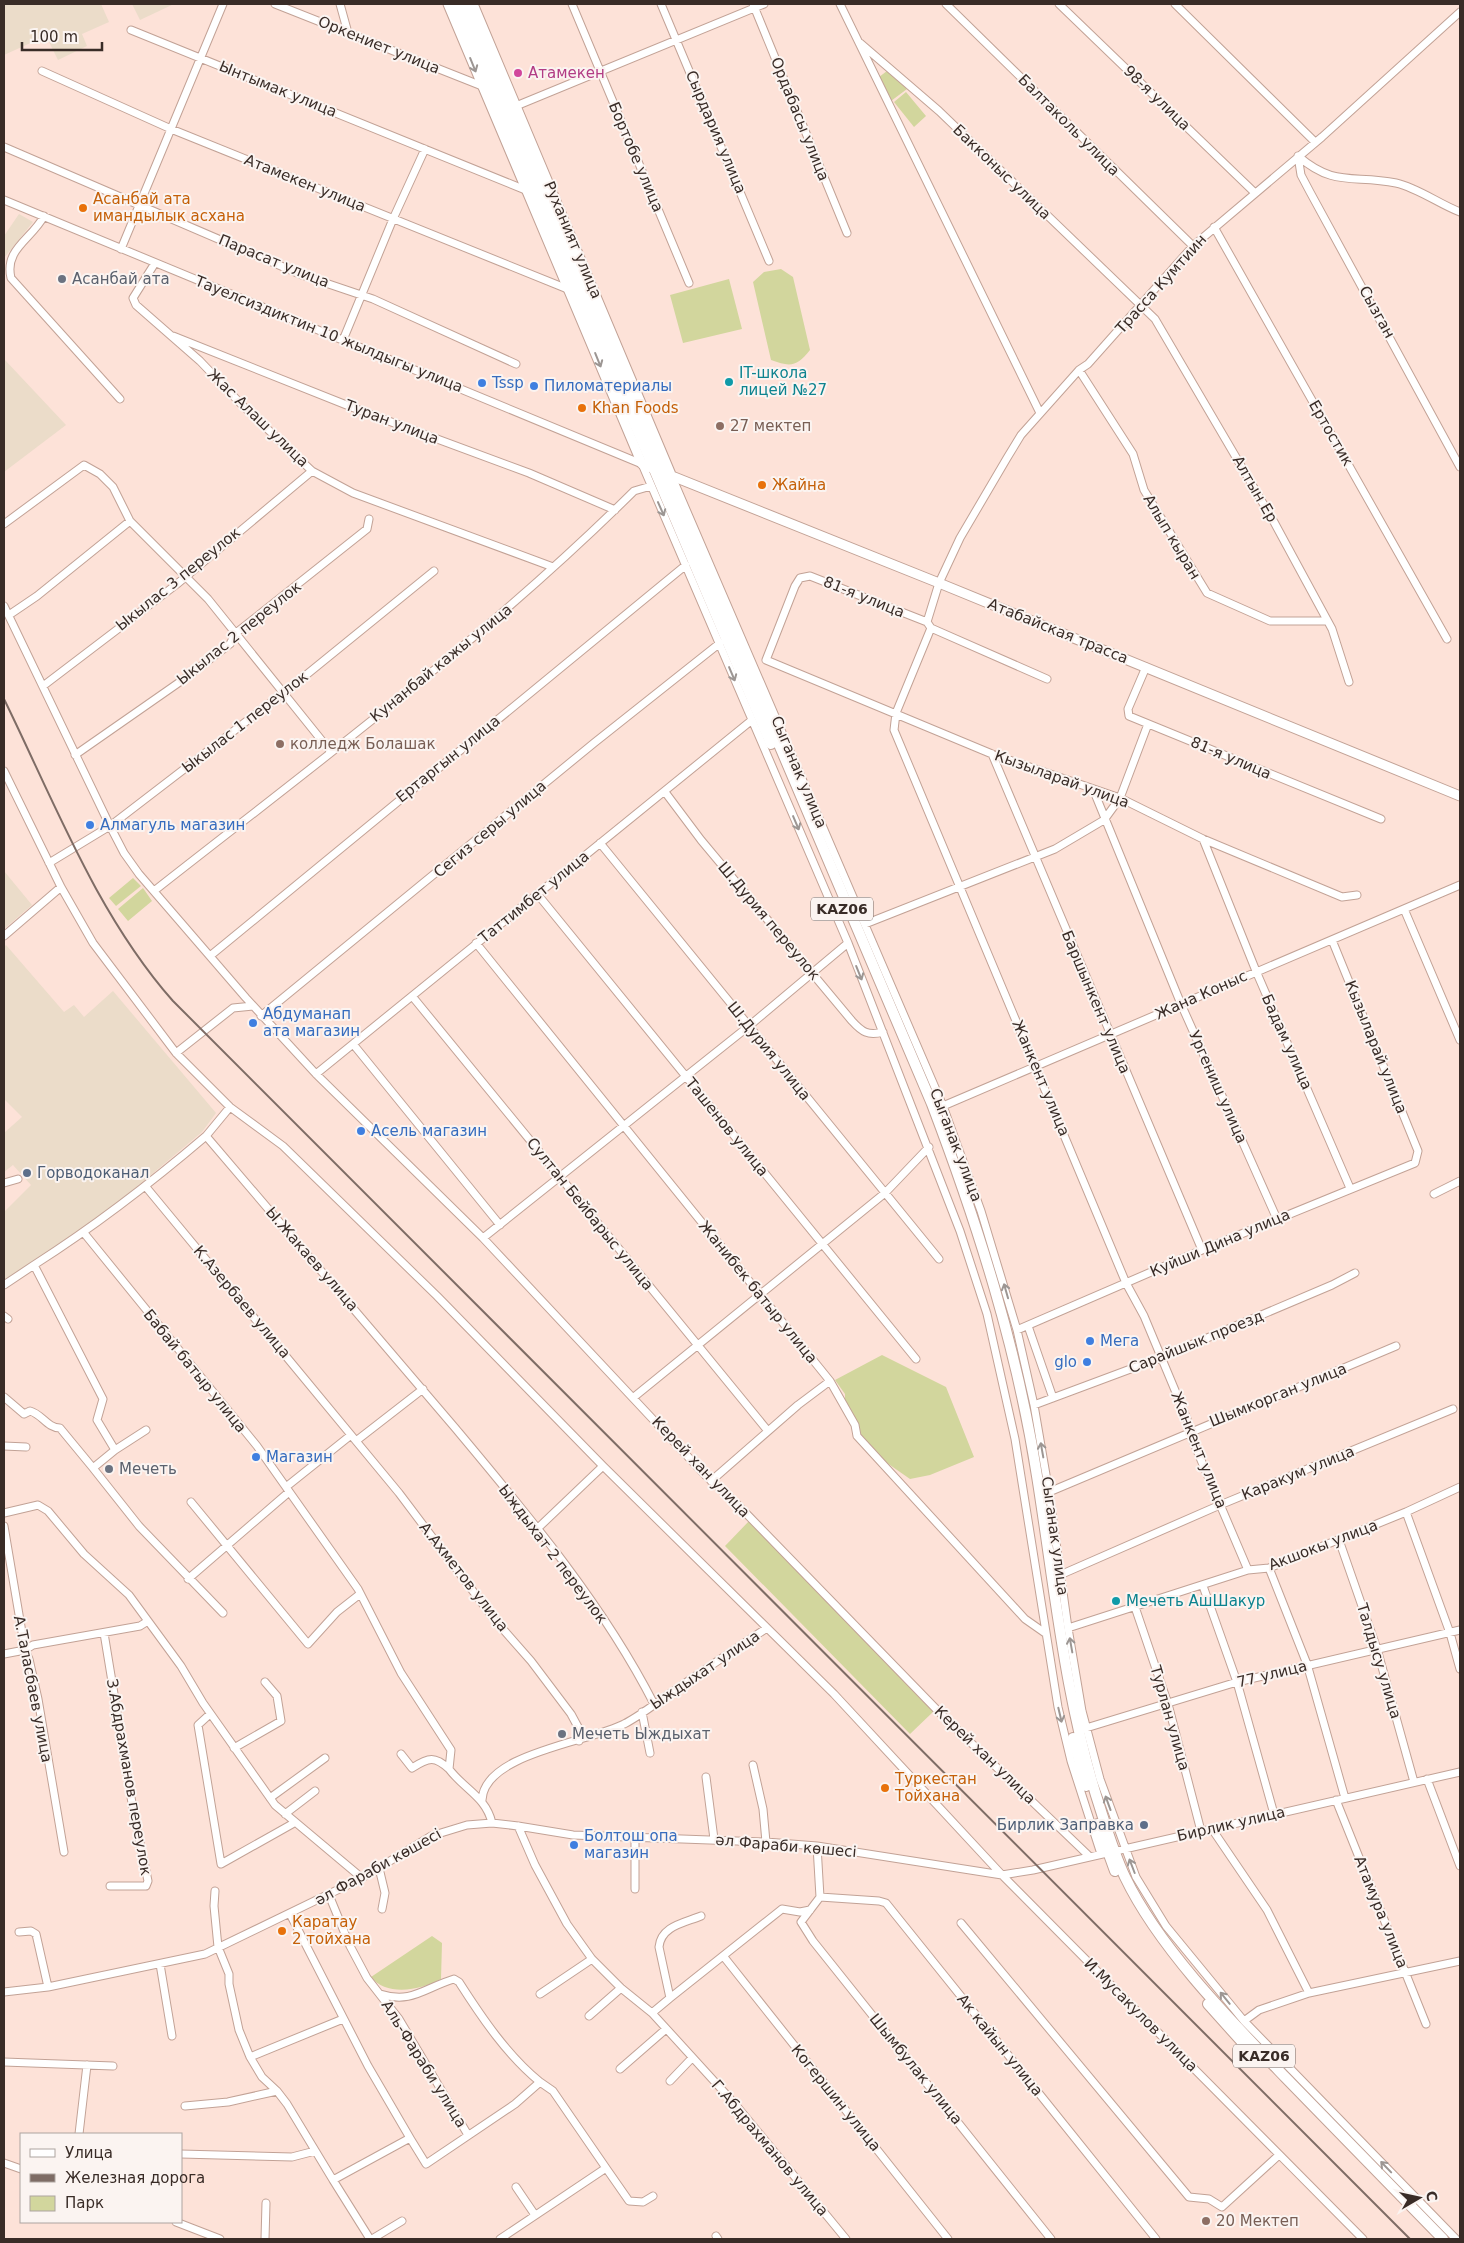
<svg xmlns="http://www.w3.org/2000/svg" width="1464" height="2243" viewBox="0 0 1464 2243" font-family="'DejaVu Sans',sans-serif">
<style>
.industrial{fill:#ebdcc9}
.green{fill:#d2d69d}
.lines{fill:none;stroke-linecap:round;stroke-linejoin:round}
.minor-casing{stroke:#c2a296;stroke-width:9}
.major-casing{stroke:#c2a296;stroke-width:11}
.highway-casing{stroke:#c2a296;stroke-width:12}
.minor{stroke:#fff;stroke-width:7}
.major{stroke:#fff;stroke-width:9}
.highway{stroke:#fff;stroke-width:10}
.rail{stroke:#7e6c65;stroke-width:2}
.oneway{stroke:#9c9693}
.hotel-dot{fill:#d1479c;stroke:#fbf4f1;stroke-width:2}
.food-dot{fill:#e8710a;stroke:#fbf4f1;stroke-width:2}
.worship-dot{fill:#6b7280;stroke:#fbf4f1;stroke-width:2}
.culture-dot{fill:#0f9aa8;stroke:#fbf4f1;stroke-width:2}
.shop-dot{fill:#3f7fe0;stroke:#fbf4f1;stroke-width:2}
.education-dot{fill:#8d6e63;stroke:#fbf4f1;stroke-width:2}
.service-dot{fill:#5c6f8a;stroke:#fbf4f1;stroke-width:2}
.labels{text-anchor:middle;stroke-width:4;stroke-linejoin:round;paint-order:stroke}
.shield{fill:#fbf4f1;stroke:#736864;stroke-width:1}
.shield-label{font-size:14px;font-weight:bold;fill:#392c27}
.street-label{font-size:15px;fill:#392c27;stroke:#fbf4f1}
.hotel-label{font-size:15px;fill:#b23c85;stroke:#fbf4f1;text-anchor:start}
.food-label{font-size:15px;fill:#c56008;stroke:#fbf4f1;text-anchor:start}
.worship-label{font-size:15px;fill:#5b616d;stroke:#fbf4f1;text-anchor:start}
.culture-label{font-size:15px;fill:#0d838f;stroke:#fbf4f1;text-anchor:start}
.shop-label{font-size:15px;fill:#366cbe;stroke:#fbf4f1;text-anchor:start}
.education-label{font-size:15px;fill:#785e54;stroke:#fbf4f1;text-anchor:start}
.service-label{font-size:15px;fill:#4e5e75;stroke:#fbf4f1;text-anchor:start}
</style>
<rect width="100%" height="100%" fill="#fde2d8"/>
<path class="industrial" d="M4,4H101L109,22L82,34L87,46L58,60L46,36L4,55Z
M132,4H174L140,20Z
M19,214L33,222L4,258V236Z
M4,359L66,425L4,472Z
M4,871L32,905L4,929Z
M6,945L64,1012L74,1005L84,1017L113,991L216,1113L202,1132L114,1206L83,1229L4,1280V1212L31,1185L13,1165L4,1172V1133L22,1117L4,1099V947Z"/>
<path class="green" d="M887,71L907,89L891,101L879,77Z
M906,92L926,116L914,127L894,102Z
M781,269L793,277L810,350C797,367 790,367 771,360L753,282L764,272Z
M729,279L742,329L683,343L670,295Z
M133,878L141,886L116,906L109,898Z
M143,888L152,901L128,921L118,909Z
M882,1355L946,1387L974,1457L930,1475L910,1479L887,1463L860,1434L845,1404V1394L835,1380Z
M750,1520L934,1711L910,1734L725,1546Z
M432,1936L442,1943L441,1979C422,1990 386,1997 371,1977Z"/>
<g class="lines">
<defs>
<path id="minor" d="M275,4L482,86
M340,4L348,33
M572,4L689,283
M661,4L769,261
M753,4L847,233
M840,4L1040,413
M946,4L1193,246
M1059,4L1254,192
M1175,4L1315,142
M131,30L528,191
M860,43L939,111L1155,319L1274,522L1332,629L1349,682
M42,71L171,129L570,290
M516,106L764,4
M4,147L302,275L373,299L516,364
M1298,156L1301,175L1310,192L1460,467
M1298,156C1335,188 1354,174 1396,183C1418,188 1439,204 1460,212
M4,200L642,464L848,943L960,1231L987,1314L1015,1439L1058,1707L1071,1761L1101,1854
M44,216C32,239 4,249 11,278L120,399
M1214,227L1447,639
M121,249L223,4
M155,263L133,298L136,305L200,361L242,405L312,471L353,493L553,567
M173,336L359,410L529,473L615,510
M343,340L393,219L425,149
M1079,370L1133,454L1144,490L1207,593L1270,621H1327
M672,477L943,1106L981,1211L1017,1330L1034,1405L1049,1492L1068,1628L1082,1711L1100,1779L1136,1877L1166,1926L1244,2021L1456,2239
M4,524L84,465L100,474L113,487L130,521L208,599L331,752
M4,606L110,826L124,853L139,874L246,998L316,1074L483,1238L706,1476L736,1503L940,1713L1089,1856
M9,615L37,596L130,521
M927,622L810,576L800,578L795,586L766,660L992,754L1120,798L1203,839L1342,897L1357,895
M931,628L1047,679
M1146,667L1128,709L1129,716L1381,819
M43,686L177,584L312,471
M992,754L1202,1250
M75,755L184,679L230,644L236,633L367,529L369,519
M4,771L61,887L93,943L176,1053L230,1107L283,1146L437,1296L603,1466L834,1694L1002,1875L1363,2239
M1093,789L1181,1004L1277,1219
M665,792L701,840L852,1021C862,1032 868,1036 883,1032
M1203,839L1256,971L1350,1188
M600,843L939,1259
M49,863L110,826L295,684L434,571
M154,891C318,762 486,638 634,491L651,486
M539,896L916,1359
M1404,909L1460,1040
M865,924L1055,849L1104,820L1120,798L1148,724
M4,936L61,887
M476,943L830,1381L855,1425L857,1436L1025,1619L1045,1633
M210,956L686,565
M412,996L768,1431
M261,1016L594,743L720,643
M353,1044L500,1225
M176,1053L233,1008L253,1006
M316,1074C461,956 607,839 752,720
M943,1106L1460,885
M230,1107L206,1136C289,1234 373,1331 456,1429C528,1515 603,1604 654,1704
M4,1183L18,1179
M146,1187L399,1493L494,1619L531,1661L571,1714L578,1727L579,1741
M1434,1194L1460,1181
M84,1233L257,1446L358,1589L401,1673L451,1750L449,1769C465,1790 486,1797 492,1823
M483,1238L749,1026L848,943
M34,1265C95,1226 151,1183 206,1136
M4,1285L34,1265L103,1399L97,1420L115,1450L93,1468L139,1526L223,1613
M4,1316L8,1319
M1028,1326L1053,1398
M1017,1330L1202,1250L1415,1163L1418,1151L1332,940
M4,1397L24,1414L30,1411C42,1414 47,1428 60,1428L93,1468
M634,1397L885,1193L929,1147
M1034,1405L1160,1358L1332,1285L1355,1273
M356,1441L423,1389
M4,1446L26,1447
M115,1450L146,1430
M711,1481L798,1405L830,1381
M286,1487L351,1435
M1049,1492L1396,1346
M191,1502L308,1644L337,1612L360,1594
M1406,1512L1450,1633L1460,1669
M4,1513L38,1505L48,1511L84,1554L129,1595L181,1666L203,1703L275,1805L362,1878
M4,1526L25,1650L29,1659L38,1699L64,1852
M538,1528L603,1466
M1339,1540L1377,1649L1414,1782
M1269,1568L1307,1664L1345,1798
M1248,1570L1201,1460L1189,1431L1187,1419L1144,1316L1126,1283L894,730L896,713L931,628L927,622L939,583L960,538L1007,458L1021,435L1079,370L1088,364L1193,246L1322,137L1460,12
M1060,1575L1220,1505L1453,1409
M188,1579L289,1492
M1203,1586L1237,1682L1274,1814
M1135,1607L1168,1704L1201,1831
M1068,1628L1248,1570L1269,1568L1406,1512L1460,1487
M104,1633L133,1809L148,1881L146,1886H110
M4,1654L25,1650L33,1645L140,1626L148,1621
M642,1712L650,1753
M210,1714L198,1725L221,1864L294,1823
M1086,1728L1237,1682L1460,1630
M234,1748L281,1721L277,1696L265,1682
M401,1754L412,1768C429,1757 435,1756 449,1769
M753,1765L763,1809L766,1842
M706,1777L714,1839
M1427,1779L1460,1866
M270,1798L325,1758
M482,1800C484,1753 590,1742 624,1724C640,1716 656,1703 672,1692C703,1671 735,1649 767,1628
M1336,1800L1426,2024
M285,1814L315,1791
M518,1826L535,1865L567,1924L592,1959L621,1988L652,2013L735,2104L846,2239
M1212,1829L1267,1910L1309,1993
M817,1846L820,1897
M379,1868L385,1893L382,1909
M635,1889V1838
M215,1891L214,1906L218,1947L229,1974V1984L239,2030L250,2057L262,2077L277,2091L287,2104L333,2180
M329,1895L350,1946L367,1978L399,2019L468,2135
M820,1897L879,1901L886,1903L1156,2239
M820,1897L801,1922L813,1941L1051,2239
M290,1914L368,2066L410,2138
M961,1923L1189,2197L1209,2199L1222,2207L1279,2155
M19,1932L31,1931L36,1934L48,1987
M724,1957L948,2239
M160,1964L172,2036
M4,1992L48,1987L205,1954L362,1878L431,1836L467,1825L492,1823L518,1826L573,1835L766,1842L817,1846L1002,1875L1033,1870L1460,1772
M380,1994C412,2004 424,1988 454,1979L459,1982C482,2018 507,2055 540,2082
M540,1994L592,1959
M670,1998L782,1909L800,1912L810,1910
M652,2013L670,1998L659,1947C661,1926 684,1923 701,1916
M589,2016L621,1988
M1244,2021L1259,2010L1309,1993L1460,1961
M250,2057L343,2019
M4,2062L113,2066
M620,2069L666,2029
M670,2081L692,2058
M185,2106L228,2102L277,2091
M79,2134L87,2065
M181,2154L292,2157L315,2151
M4,2163L21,2169
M516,2187L535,2215
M176,2222L220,2239
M716,2236L718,2239
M265,2239L266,2203
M370,2239L333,2180L410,2138L426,2164L515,2104L540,2082L553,2091L606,2168
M372,2239L402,2221
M500,2239L606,2168L629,2201L643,2202L653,2196"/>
<path id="major" d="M448,4L642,464L939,583L1460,796
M473,4L672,477"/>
<path id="highway" d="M456,4L771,744
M464,4L932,1104C978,1225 1017,1348 1037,1476C1055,1588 1065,1702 1101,1811C1108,1833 1115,1856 1125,1877C1159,1948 1231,2021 1286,2078C1338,2131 1390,2185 1443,2239
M1073,1738L1086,1786
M1098,1824L1115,1871
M1208,2004L1243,2043"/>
</defs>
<use href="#minor" class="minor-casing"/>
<use href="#major" class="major-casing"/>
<use href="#highway" class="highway-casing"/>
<use href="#minor" class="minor"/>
<use href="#major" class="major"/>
<use href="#highway" class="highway"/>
<path class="rail" d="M4,699C54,801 97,915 173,1001L1410,2239"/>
</g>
<defs><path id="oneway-shaft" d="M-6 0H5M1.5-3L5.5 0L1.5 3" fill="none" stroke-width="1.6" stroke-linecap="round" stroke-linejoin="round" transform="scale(1.25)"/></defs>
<g class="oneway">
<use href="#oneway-shaft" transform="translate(473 65) rotate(68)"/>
<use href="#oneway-shaft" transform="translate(598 360) rotate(68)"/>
<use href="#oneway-shaft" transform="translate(661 509) rotate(66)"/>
<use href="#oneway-shaft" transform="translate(732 674) rotate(67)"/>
<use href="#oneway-shaft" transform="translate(796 823) rotate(67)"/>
<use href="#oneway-shaft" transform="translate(859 973) rotate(68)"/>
<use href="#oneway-shaft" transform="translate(1006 1291) rotate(-106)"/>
<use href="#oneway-shaft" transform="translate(1042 1450) rotate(-100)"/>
<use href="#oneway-shaft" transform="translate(1071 1645) rotate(-100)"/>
<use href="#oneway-shaft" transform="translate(1060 1715) rotate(77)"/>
<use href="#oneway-shaft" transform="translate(1108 1803) rotate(-110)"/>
<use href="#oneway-shaft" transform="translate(1132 1866) rotate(-111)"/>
<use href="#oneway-shaft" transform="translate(1225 1998) rotate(-129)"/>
<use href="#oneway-shaft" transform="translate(1386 2167) rotate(-134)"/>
</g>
<circle class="hotel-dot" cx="518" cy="73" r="5"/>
<g class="food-dot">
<circle cx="83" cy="208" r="5"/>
<circle cx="582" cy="408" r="5"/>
<circle cx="762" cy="485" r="5"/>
<circle cx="885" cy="1788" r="5"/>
<circle cx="282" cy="1931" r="5"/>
</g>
<g class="worship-dot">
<circle cx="62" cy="279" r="5"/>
<circle cx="109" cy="1469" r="5"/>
<circle cx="562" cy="1734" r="5"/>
</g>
<g class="culture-dot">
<circle cx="729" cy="382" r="5"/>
<circle cx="1116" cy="1601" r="5"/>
</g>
<g class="shop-dot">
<circle cx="482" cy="383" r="5"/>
<circle cx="534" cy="386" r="5"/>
<circle cx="90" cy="825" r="5"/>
<circle cx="253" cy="1023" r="5"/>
<circle cx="361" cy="1131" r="5"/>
<circle cx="1090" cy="1341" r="5"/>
<circle cx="1087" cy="1362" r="5"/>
<circle cx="256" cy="1457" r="5"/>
<circle cx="574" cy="1845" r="5"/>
</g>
<g class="education-dot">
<circle cx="720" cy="426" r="5"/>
<circle cx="280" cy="744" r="5"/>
<circle cx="1206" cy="2221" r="5"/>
</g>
<g class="service-dot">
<circle cx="27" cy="1173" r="5"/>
<circle cx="1144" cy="1825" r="5"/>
</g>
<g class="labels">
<g class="shield">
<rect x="811" y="897.5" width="62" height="23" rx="4"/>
<rect x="1233" y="2044.5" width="62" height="23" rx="4"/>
</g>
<g class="shield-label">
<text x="842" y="914">KАZ06</text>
<text x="1264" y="2061">KАZ06</text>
</g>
<g class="street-label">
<text transform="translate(379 45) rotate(22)" y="5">Оркениет улица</text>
<text transform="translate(278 89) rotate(22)" y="5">Ынтымак улица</text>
<text transform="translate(1157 98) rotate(44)" y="5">98-я улица</text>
<text transform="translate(800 119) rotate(68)" y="5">Ордабасы улица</text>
<text transform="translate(1069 125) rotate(45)" y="5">Балтаколь улица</text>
<text transform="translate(716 132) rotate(67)" y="5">Сырдария улица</text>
<text transform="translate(636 157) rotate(67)" y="5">Бортобе улица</text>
<text transform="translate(1002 172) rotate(44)" y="5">Бакконыс улица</text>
<text transform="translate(305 183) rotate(22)" y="5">Атамекен улица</text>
<text transform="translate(573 240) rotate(67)" y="5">Руханият улица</text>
<text transform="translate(274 261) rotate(22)" y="5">Парасат улица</text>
<text transform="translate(1161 284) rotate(-48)" y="5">Трасса Кумтиин</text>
<text transform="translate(1377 312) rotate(61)" y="5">Сызган</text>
<text transform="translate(329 334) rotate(22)" y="5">Тауелсиздиктин 10 жылдыгы улица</text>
<text transform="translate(258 418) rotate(44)" y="5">Жас Алаш улица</text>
<text transform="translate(392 422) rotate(21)" y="5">Туран улица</text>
<text transform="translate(1331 433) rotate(60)" y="5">Ертостик</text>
<text transform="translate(1255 489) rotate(60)" y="5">Алтын Ер</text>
<text transform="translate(1172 537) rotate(59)" y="5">Алып кыран</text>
<text transform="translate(178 579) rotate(-39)" y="5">Ыкылас 3 переулок</text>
<text transform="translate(864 597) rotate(22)" y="5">81-я улица</text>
<text transform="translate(1058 631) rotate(22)" y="5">Атабайская трасса</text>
<text transform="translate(239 633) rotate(-39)" y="5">Ыкылас 2 переулок</text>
<text transform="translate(441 663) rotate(-39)" y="5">Кунанбай кажы улица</text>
<text transform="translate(245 722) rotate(-38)" y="5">Ыкылас 1 переулок</text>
<text transform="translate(1231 758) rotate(23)" y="5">81-я улица</text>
<text transform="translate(448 759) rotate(-39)" y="5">Ертаргын улица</text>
<text transform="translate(799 772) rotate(67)" y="5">Сыганак улица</text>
<text transform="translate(1062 779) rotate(20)" y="5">Кызыларай улица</text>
<text transform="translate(490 829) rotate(-40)" y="5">Сегиз серы улица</text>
<text transform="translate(534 897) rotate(-39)" y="5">Таттимбет улица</text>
<text transform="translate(769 921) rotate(50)" y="5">Ш.Дурия переулок</text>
<text transform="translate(1201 995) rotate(-24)" y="5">Жана Коныс</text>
<text transform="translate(1096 1002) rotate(67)" y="5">Баршынкент улица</text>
<text transform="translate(1287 1042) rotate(66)" y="5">Бадам улица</text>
<text transform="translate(1376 1047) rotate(68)" y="5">Кызыларай улица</text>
<text transform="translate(769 1051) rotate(51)" y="5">Ш.Дурия улица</text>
<text transform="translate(1041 1078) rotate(67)" y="5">Жанкент улица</text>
<text transform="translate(1218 1087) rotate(66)" y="5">Ургениш улица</text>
<text transform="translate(727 1127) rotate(51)" y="5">Ташенов улица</text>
<text transform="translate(956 1145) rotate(69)" y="5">Сыганак улица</text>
<text transform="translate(590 1214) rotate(51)" y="5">Султан Бейбарыс улица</text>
<text transform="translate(1220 1243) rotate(-23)" y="5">Куйши Дина улица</text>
<text transform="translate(312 1259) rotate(49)" y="5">Ы.Жакаев улица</text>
<text transform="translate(758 1292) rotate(51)" y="5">Жанибек батыр улица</text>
<text transform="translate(242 1302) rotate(50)" y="5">К.Азербаев улица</text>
<text transform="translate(1196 1342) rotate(-22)" y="5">Сарайшык проезд</text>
<text transform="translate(195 1371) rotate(51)" y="5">Бабай батыр улица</text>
<text transform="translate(1278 1395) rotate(-22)" y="5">Шымкорган улица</text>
<text transform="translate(1199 1450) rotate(68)" y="5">Жанкент улица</text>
<text transform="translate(701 1467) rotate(46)" y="5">Керей хан улица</text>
<text transform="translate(1298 1473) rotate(-22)" y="5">Каракум улица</text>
<text transform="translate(1055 1536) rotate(82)" y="5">Сыганак улица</text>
<text transform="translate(1323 1545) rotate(-21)" y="5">Акшокы улица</text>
<text transform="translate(553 1554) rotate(53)" y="5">Ыждыхат 2 переулок</text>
<text transform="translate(464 1577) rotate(52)" y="5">А.Ахметов улица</text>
<text transform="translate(1379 1661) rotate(73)" y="5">Талдысу улица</text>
<text transform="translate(705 1670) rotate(-34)" y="5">Ыждыхат улица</text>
<text transform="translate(1272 1674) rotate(-14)" y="5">77 улица</text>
<text transform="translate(33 1689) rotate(79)" y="5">А.Таласбаев улица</text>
<text transform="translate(1170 1718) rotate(74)" y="5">Турлан улица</text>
<text transform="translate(985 1755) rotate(44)" y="5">Керей хан улица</text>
<text transform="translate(129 1777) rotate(80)" y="5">З.Абдрахманов переулок</text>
<text transform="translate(1231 1824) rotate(-13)" y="5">Бирлик улица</text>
<text transform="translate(786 1846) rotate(5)" y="5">әл Фараби көшесі</text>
<text transform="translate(378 1867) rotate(-29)" y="5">әл Фараби көшесі</text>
<text transform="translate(1381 1912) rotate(68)" y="5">Атамура улица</text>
<text transform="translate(1141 2015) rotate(45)" y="5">И.Мусакулов улица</text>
<text transform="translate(1000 2045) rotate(51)" y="5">Ак кайын улица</text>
<text transform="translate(424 2064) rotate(58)" y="5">Аль-Фараби улица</text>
<text transform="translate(916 2069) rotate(51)" y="5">Шымбулак улица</text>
<text transform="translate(836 2098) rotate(51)" y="5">Когершин улица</text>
<text transform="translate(770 2148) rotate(50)" y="5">Г.Абдрахманов улица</text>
</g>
<g class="hotel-label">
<text x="528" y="78">Атамекен</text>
</g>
<g class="food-label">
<text x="93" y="204">Асанбай ата<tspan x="93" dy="17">имандылык асхана</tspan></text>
<text x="592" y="413">Khan Foods</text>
<text x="772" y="490">Жайна</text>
<text x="895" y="1784">Туркестан<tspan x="895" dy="17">Тойхана</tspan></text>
<text x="292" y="1927">Каратау<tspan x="292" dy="17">2 тойхана</tspan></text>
</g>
<g class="worship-label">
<text x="72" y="284">Асанбай ата</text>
<text x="119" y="1474">Мечеть</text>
<text x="572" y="1739">Мечеть Ыждыхат</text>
</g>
<g class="culture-label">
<text x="739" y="378">IT-школа<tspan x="739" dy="17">лицей №27</tspan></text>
<text x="1126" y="1606">Мечеть АшШакур</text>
</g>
<g class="shop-label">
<text x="492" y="388">Tssp</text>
<text x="544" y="391">Пиломатериалы</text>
<text x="100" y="830">Алмагуль магазин</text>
<text x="263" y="1019">Абдуманап<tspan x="263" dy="17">ата магазин</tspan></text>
<text x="371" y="1136">Асель магазин</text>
<text x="1100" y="1346">Мега</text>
<text x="1077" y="1367" text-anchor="end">glo</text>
<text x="266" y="1462">Магазин</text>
<text x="584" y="1841">Болтош опа<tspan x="584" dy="17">магазин</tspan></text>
</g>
<g class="education-label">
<text x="730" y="431">27 мектеп</text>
<text x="290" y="749">колледж Болашак</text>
<text x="1216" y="2226">20 Мектеп</text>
</g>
<g class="service-label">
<text x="37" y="1178">Горводоканал</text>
<text x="1134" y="1830" text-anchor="end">Бирлик Заправка</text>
</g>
</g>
<rect width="1464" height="2243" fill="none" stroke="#392c27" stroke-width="10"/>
<rect x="20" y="2133" width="162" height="90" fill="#fbf4f1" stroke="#ada4a0"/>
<rect x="30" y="2149" width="25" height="8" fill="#ffffff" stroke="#ada4a0"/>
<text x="65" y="2158" font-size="15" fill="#392c27">Улица</text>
<rect x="30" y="2174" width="25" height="8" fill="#7e6c65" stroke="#ada4a0"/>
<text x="65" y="2183" font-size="15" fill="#392c27">Железная дорога</text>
<rect x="30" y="2196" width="25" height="15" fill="#d2d69d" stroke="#ada4a0"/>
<text x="65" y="2208" font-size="15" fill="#392c27">Парк</text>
<g transform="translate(1419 2198) rotate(81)" stroke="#fbf4f1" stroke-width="4" paint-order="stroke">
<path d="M0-4L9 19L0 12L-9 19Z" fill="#392c27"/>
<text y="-8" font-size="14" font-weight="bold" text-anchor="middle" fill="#392c27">С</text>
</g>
<path d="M22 42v8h80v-8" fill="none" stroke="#392c27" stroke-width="2.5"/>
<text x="30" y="42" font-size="15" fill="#392c27" stroke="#fbf4f1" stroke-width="4" paint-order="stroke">100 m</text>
</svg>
